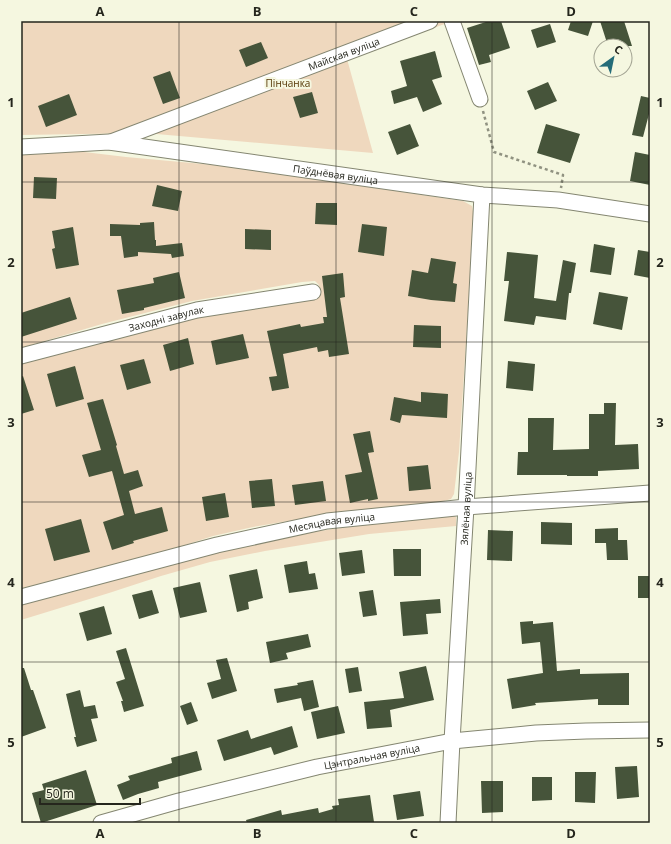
<svg xmlns="http://www.w3.org/2000/svg" width="671" height="844" viewBox="0 0 671 844" font-family="'Open Sans',sans-serif">
<style>
.green{fill:#efd8be}
.building{fill:#46543a}
.lines{fill:none;stroke-linecap:round;stroke-linejoin:round}
.minor-casing{stroke:#848671;stroke-width:17}
.path{stroke:#909281;stroke-width:2.5;stroke-dasharray:3 3;stroke-linecap:butt}
.minor{stroke:#fff;stroke-width:15}
.grid{fill:none;stroke:#25261d;stroke-width:1;stroke-opacity:0.55}
.labels{text-anchor:middle;stroke-width:4;stroke-linejoin:round;paint-order:stroke}
.street-label{font-size:10px;fill:#25261d;stroke:#f5f7e0}
.park-label{font-size:10px;fill:#543503;stroke:#f5f7e0}
.neatline{fill:none;stroke:#25261d;stroke-width:1.5}
.grid-label{font-size:13px;text-anchor:middle;font-weight:bold;fill:#25261d}
</style>
<rect width="100%" height="100%" fill="#f5f7e0"/>
<path class="green" d="M21,21H453L347,59L373,153L145,133L21,135Z
M76,151L126,157L236,167L463,201L472,206L474,217L459,452L454,494L451,499L444,501L331,516L300,519L253,527L213,536L176,548L21,590V363L198,316L316,299L319,292V285L315,281L302,282L192,301L102,324L21,348V153Z
M452,514L456,517V526L445,527L369,534L265,551L210,562L161,576L109,593L21,620V605L80,590L178,561L281,537L333,529Z"/>
<path class="building" d="M489,21H501L510,48L489,55L491,62L479,65L467,28Z
M571,21H593L588,36L568,30Z
M600,21H624L632,46H608Z
M550,24L556,42L537,48L531,30Z
M261,42L268,58L246,67L239,50Z
M435,51L442,77L432,80L442,104L423,112L417,97L394,104L391,91L407,86L400,61Z
M170,71L180,98L163,104L153,77Z
M548,82L557,101L535,110L527,91Z
M312,92L318,113L300,118L293,97Z
M69,94L77,115L46,127L38,106Z
M641,96L650,98V115L649,114L643,137L632,135Z
M410,124L419,146L397,155L388,132Z
M546,124L580,134L570,163L537,153Z
M635,152L650,155V185L630,181Z
M34,177L57,178L56,199L33,198Z
M157,185L182,191L178,211L152,206Z
M316,203H337V225L315,224Z
M154,222L155,240H156V246L182,243L184,256L172,258L171,254L138,252V256L124,258L121,236H110V224L140,225V223Z
M362,224L387,227L384,256L358,252Z
M73,227L79,265L56,269L52,249L55,248L52,231Z
M245,229L271,230V250L245,249Z
M594,244L615,248L611,275L590,272Z
M638,250L650,252V278L634,275Z
M507,252L538,255L534,298L556,301L563,260L576,263L571,293H569L566,320L536,316L534,325L504,321L509,281H504Z
M431,258L456,262L453,283L457,284L455,302L431,300L408,296L412,270L428,273Z
M179,272L185,298L144,308V310L122,314L117,290L154,283L153,278Z
M343,273L345,297L340,298L349,354L329,357L328,350L318,352L317,347L283,354L289,388L272,391L269,377L277,376L267,331L300,324L301,327L324,323L323,317H327L322,276Z
M599,292L628,297L622,330L593,324Z
M70,297L77,319L21,337V313Z
M414,325L441,326V348L413,347Z
M243,334L249,358L216,365L211,341Z
M188,338L194,364L170,371L163,345Z
M144,359L151,383L127,390L120,365Z
M508,361L535,364L533,391L506,388Z
M75,366L84,399L56,407L47,374Z
M23,376L34,410L21,414V377Z
M421,392L448,394L447,418L402,415L400,423L390,420L394,397L421,402Z
M103,399L117,445L116,446L124,474L138,470L143,486L129,491L135,514L162,507L168,531L133,541L134,543L112,550L103,522L124,515L112,471L89,477L82,455L101,450L87,403Z
M604,403H616L615,445L638,444L639,469L598,471V476H567V475H517L518,452H528V418H554L553,450L589,449V414H604Z
M370,431L374,452L368,453L378,499L368,501V499L350,503L345,475L362,472L353,434Z
M428,465L431,489L409,491L407,467Z
M272,479L275,506L252,508L249,481Z
M323,481L326,501L295,505L292,485Z
M225,493L229,517L206,521L202,497Z
M81,519L90,552L54,561L45,529Z
M541,522L572,523V545L541,544Z
M618,528V540H627L628,560H607L606,543H595V529Z
M488,530L513,531L512,561L487,560Z
M393,549H421V576H394Z
M362,550L365,573L342,576L339,553Z
M307,561L309,574L315,573L318,589L289,593L284,565Z
M257,569L263,598L248,602L249,609L237,612L229,575Z
M638,576H650V598H638Z
M200,582L207,612L180,618L173,588Z
M152,590L159,613L139,619L132,595Z
M373,590L377,615L363,617L359,592Z
M440,599L441,613L426,614L428,634L403,636L400,602Z
M104,606L112,634L87,641L79,613Z
M533,621V624L553,622L557,671L580,669V674L629,673V705H598V699L535,703L536,705L512,709L507,679L543,673L540,642L522,644L520,622Z
M308,634L311,647L286,653L288,659L270,663L266,642Z
M126,648L144,706L124,712L121,701H123L116,682L125,679L116,651Z
M227,658L237,691L212,699L207,683L221,679L216,660Z
M426,666L434,700L390,710L392,727L367,729L364,702L404,698L399,672Z
M358,667L362,691L349,693L345,669Z
M21,668H24L31,690H33L46,728L21,737Z
M313,680L319,707L304,711L301,698L277,703L274,689L298,685L297,683Z
M80,690L84,707L95,705L98,718L91,719L97,741L77,747L74,737H76L66,694Z
M191,702L198,721L187,725L180,706Z
M338,706L345,733L317,739L311,712Z
M292,726L298,747L274,755L271,747L224,761L217,740L248,730L251,739Z
M197,751L202,770L158,782L159,788L138,794L123,800L117,785L130,780L128,776L172,763L171,758Z
M637,766L639,797L617,799L615,767Z
M86,770L97,805L41,823L32,793L44,790L42,784Z
M575,772H596L595,803L575,802Z
M532,777H552V800L532,801Z
M481,781H503V812L482,813Z
M420,791L424,816L397,820L393,795Z
M370,795L374,822L367,823H247L246,820L281,810L282,815L318,808L319,813L333,809L332,806L339,805L338,799Z"/>
<g class="lines">
<defs>
<g id="minor">
<path d="M452,21L480,99"/>
<path id="s1" d="M111,142L430,21"/>
<path id="s2" d="M21,147L109,142L482,195L558,200L650,214"/>
<path id="s3" d="M21,356L197,310L313,292"/>
<path id="s4" d="M21,597L217,545L327,521L466,507L650,493"/>
<path id="s5" d="M101,823L179,801L317,767L452,741L536,733L586,731L650,730"/>
<path id="s6" d="M448,823L452,741L466,507L482,195"/>
</g>
</defs>
<use href="#minor" class="minor-casing"/>
<path class="path" d="M483,111L494,152L563,175L561,188"/>
<use href="#minor" class="minor"/>
</g>
<path class="grid" d="M179,21V823M336,21V823M492,21V823M21,182H650M21,342H650M21,502H650M21,662H650"/>
<g class="labels">
<g class="street-label">
<text dy="4" stroke="none"><textPath href="#s1" startOffset="249">Майская вуліца</textPath></text>
<text dy="4" stroke="none"><textPath href="#s2" startOffset="317">Паўднёвая вуліца</textPath></text>
<text dy="4" stroke="none"><textPath href="#s3" startOffset="150">Заходні завулак</textPath></text>
<text dy="4" stroke="none"><textPath href="#s6" startOffset="315">Зялёная вуліца</textPath></text>
<text dy="4" stroke="none"><textPath href="#s4" startOffset="320">Месяцавая вуліца</textPath></text>
<text dy="4" stroke="none"><textPath href="#s5" startOffset="279">Цэнтральная вуліца</textPath></text>
</g>
<g class="park-label">
<text x="288" y="87">Пінчанка</text>
</g>
</g>
<rect width="671" height="844" fill="none" stroke="#f5f7e0" stroke-width="44"/>
<g transform="translate(613 58) rotate(33)"><circle r="19" fill="#f5f7e0" stroke="#a2a392"/>
<path d="M0-3L7 15L0 10L-7 15Z" fill="#246c78"/>
<text y="-6" font-size="11" font-weight="bold" text-anchor="middle" fill="#25261d">С</text>
</g>
<path d="M40 798v6h100v-6" fill="none" stroke="#25261d" stroke-width="2"/>
<text x="46" y="798" font-size="12" fill="#25261d" stroke="#f5f7e0" stroke-width="3" paint-order="stroke">50 m</text>
<rect x="22" y="22" width="627" height="800" class="neatline"/>
<g class="grid-label">
<text x="100" y="16">A</text>
<text x="257" y="16">B</text>
<text x="414" y="16">C</text>
<text x="571" y="16">D</text>
<text x="11" y="107">1</text>
<text x="660" y="107">1</text>
<text x="11" y="267">2</text>
<text x="660" y="267">2</text>
<text x="11" y="427">3</text>
<text x="660" y="427">3</text>
<text x="11" y="587">4</text>
<text x="660" y="587">4</text>
<text x="11" y="747">5</text>
<text x="660" y="747">5</text>
<text x="100" y="838">A</text>
<text x="257" y="838">B</text>
<text x="414" y="838">C</text>
<text x="571" y="838">D</text>
</g>
</svg>
